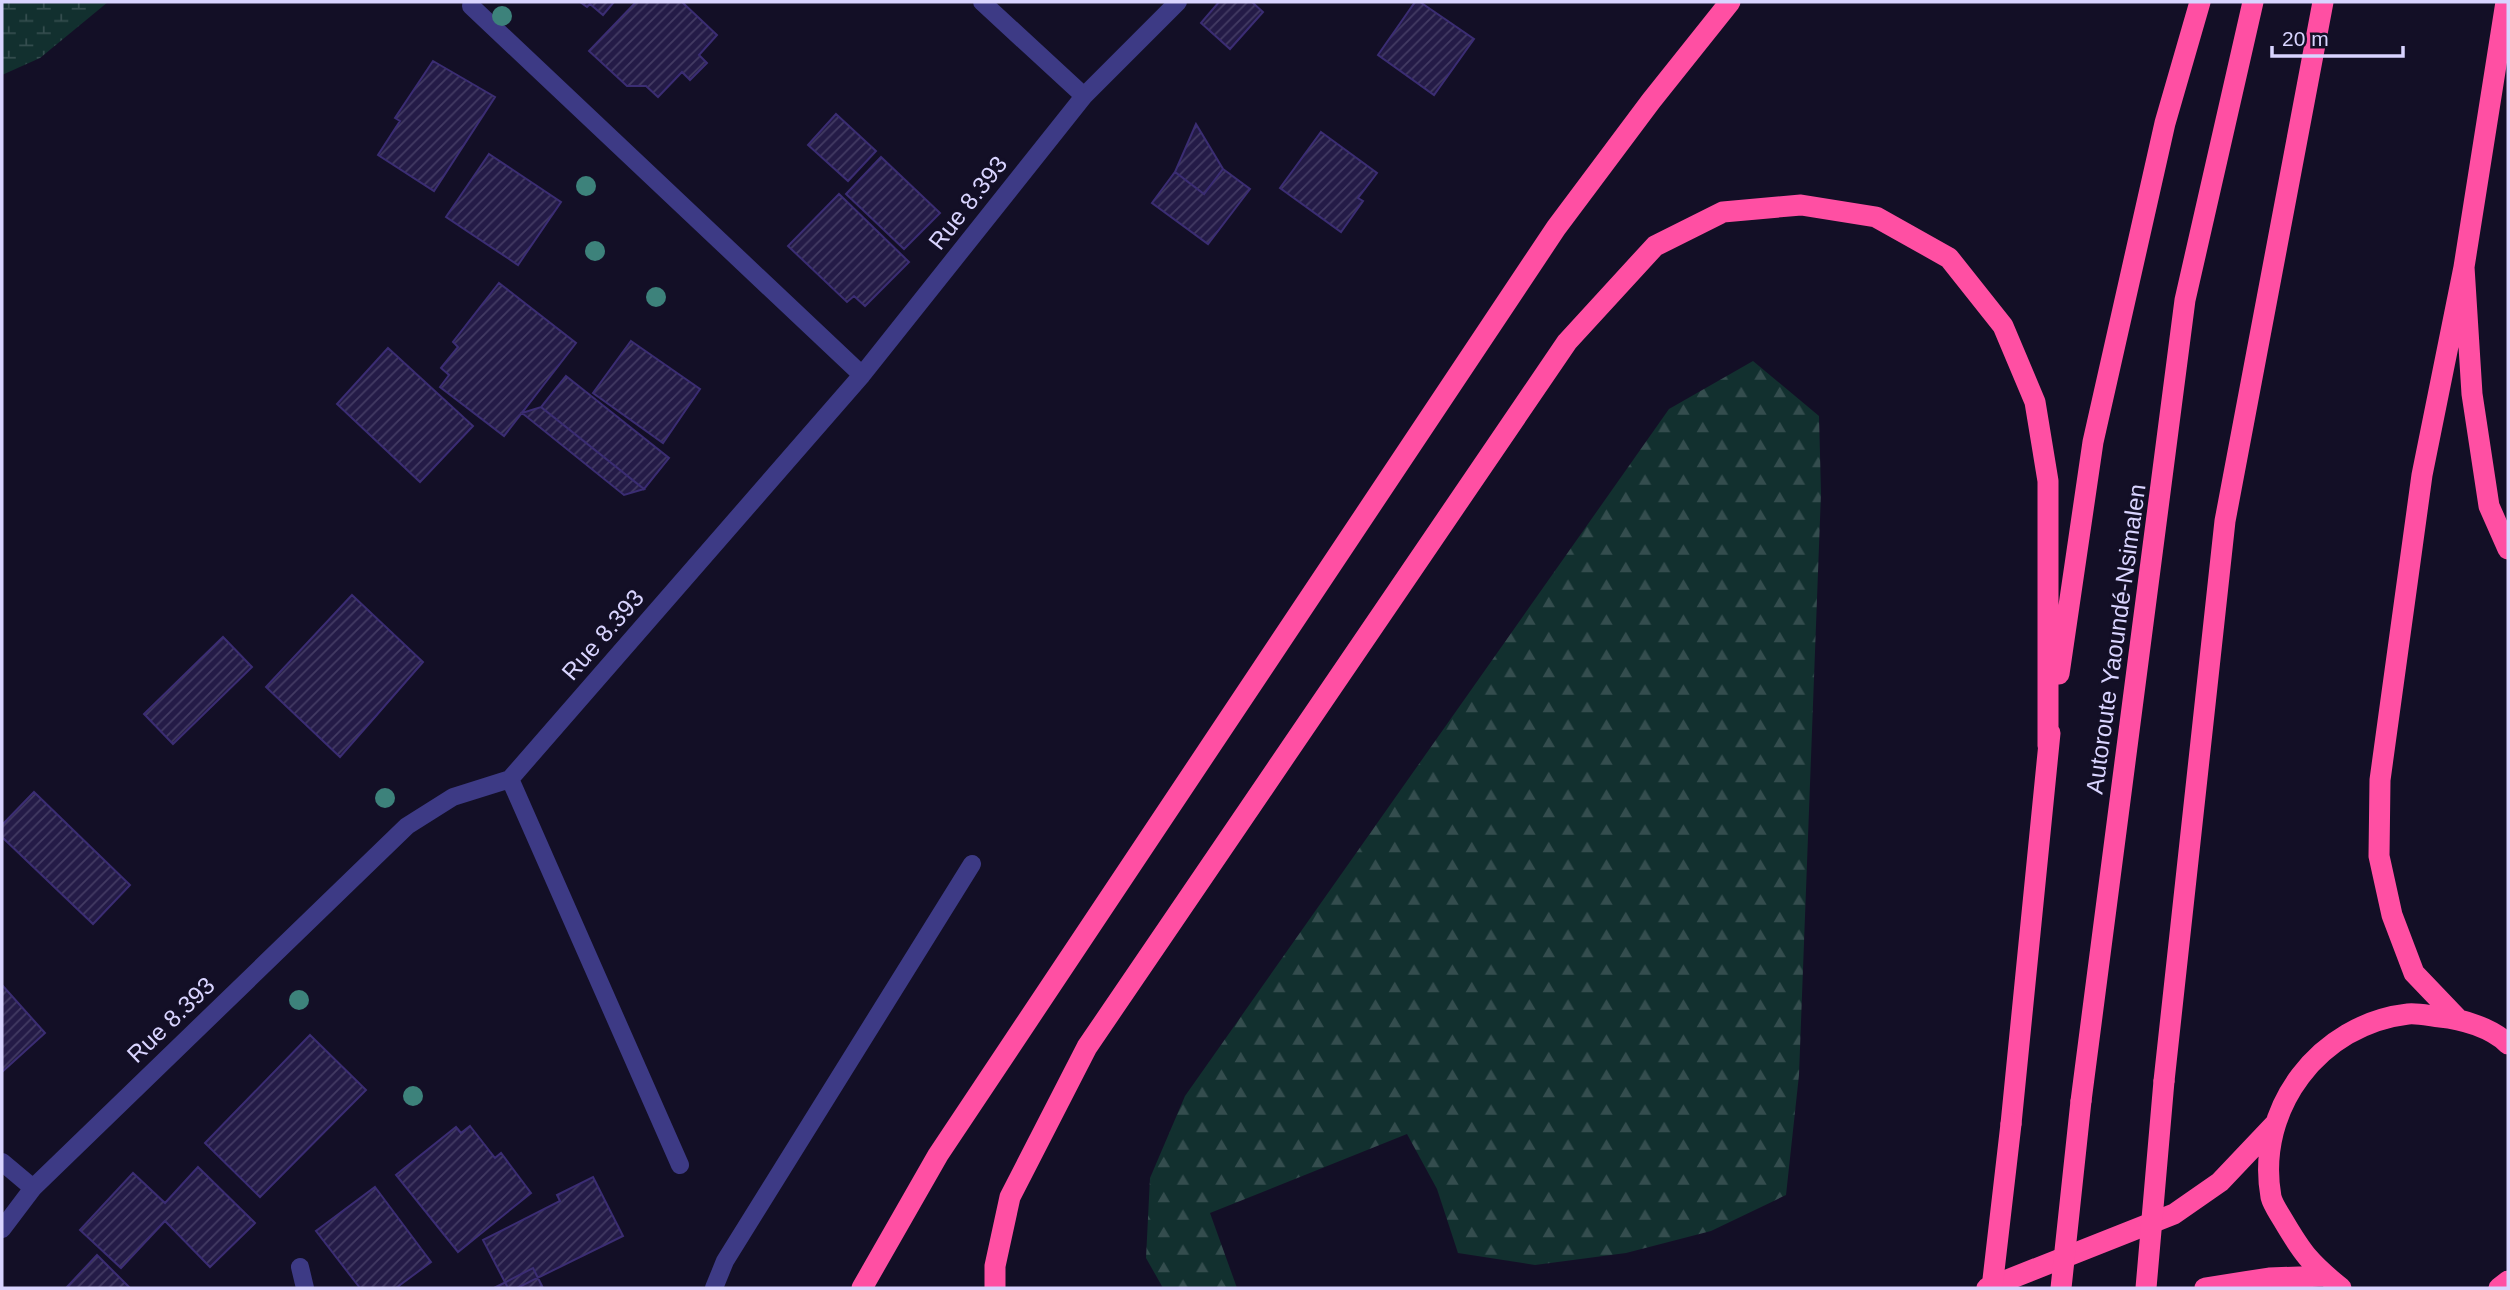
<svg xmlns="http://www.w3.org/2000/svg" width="2510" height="1290" viewBox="0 0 2510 1290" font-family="Arial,sans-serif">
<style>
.forest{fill:url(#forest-firs)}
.wetland{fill:url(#wetland-marsh)}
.building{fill:url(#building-hatch);stroke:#3b2d73;stroke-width:2}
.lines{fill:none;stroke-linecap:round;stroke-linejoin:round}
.minor{stroke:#3d3a85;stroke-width:18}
.highway{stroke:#ff4fa3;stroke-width:21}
.highway-bridge{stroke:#ff4fa3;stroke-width:21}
.tree{fill:#3d827b}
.labels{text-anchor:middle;stroke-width:6;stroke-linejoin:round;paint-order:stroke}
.street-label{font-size:24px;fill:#d9d4ff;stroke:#130f26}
</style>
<defs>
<pattern id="forest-firs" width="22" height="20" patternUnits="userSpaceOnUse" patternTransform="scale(1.75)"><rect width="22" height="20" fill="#12302f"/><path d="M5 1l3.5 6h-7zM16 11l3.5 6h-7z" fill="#344d4e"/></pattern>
<pattern id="wetland-marsh" width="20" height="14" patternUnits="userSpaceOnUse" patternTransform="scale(1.75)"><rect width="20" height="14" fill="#12302f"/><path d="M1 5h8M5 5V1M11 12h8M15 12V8" fill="none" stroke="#344d4e"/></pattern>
<pattern id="building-hatch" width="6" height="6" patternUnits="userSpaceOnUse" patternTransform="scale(1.75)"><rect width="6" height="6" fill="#241b47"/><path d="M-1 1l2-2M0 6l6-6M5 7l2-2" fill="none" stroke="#433b63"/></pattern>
</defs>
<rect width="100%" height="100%" fill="#130f26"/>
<path class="forest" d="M1753,361L1819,416L1821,493L1799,1075L1786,1195L1711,1231L1626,1253L1535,1265L1458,1253L1437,1189L1407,1134L1210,1213L1237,1288H1163L1146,1258L1150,1178L1185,1096L1669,409Z"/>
<path class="wetland" d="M2,2H108L40,58L2,75Z"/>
<path class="building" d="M580,2H614L603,15L590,4L587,7Z
M636,2H682L717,35L699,55L707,63L690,80L682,72L658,97L646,86H627L589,51Z
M1219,2H1252L1263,12L1230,49L1201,23Z
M1415,2H1420L1474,39L1434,95L1378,55Z
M433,61L495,97L434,191L378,155L400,121L395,118Z
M836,114L876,151L848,181L808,145Z
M1196,124L1223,169L1204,194L1175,172Z
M1321,132L1377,173L1358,198L1363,201L1341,232L1280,188Z
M489,154L561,202L518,265L446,217Z
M881,157L940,213L904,249L846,194Z
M1223,169L1250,189L1208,244L1152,203L1175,172L1204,194Z
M839,194L909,262L865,306L854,296L847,302L788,246Z
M499,283L576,343L504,436L440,387L449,375L441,368L458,347L453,342Z
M631,341L700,389L663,443L593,393Z
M388,348L473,426L420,482L337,404Z
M566,376L669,458L644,489L541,407Z
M541,407L644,489L624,495L522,413Z
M352,595L423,662L340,757L266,687Z
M223,637L252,667L173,744L144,714Z
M34,792L130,885L93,924L2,837V825Z
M2,985L45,1033L2,1072Z
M310,1035L366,1090L260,1197L205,1143Z
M470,1126L495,1158L501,1153L531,1193L458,1252L396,1175L456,1127L461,1133Z
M198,1167L255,1223L210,1267L165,1221L121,1268L80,1230L133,1173L165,1203Z
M593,1177L623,1236L517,1288H508L483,1240L560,1201L557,1195Z
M375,1187L431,1262L396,1288H360L316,1231Z
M97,1255L130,1288H66Z
M533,1268L543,1288H494L504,1283Z"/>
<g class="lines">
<path class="minor" d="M982,2L1084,96
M471,6L862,375
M510,779L680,1165
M2,1162L33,1188
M2,1229L33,1188L407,826L453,797L510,779L862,375L1084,96L1178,2
M300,1267L305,1288
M714,1288L725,1261L972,864"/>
<path class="highway" d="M2506,2L2464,267L2472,394L2489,506L2508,549
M2059,674L2093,442L2165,123L2200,2
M2458,1019L2414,973L2392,915L2379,856L2380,780L2422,475L2464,267
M2164,1081L2225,521L2323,2
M2081,1101L2185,300L2253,2
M2011,1124L2050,733
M862,1288L938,1155L1556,228L1651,101L1730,2
M995,1288V1266L1010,1197L1087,1047L1567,342L1655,246L1723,212L1801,205L1876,217L1949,258L2003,326L2035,402L2048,481V746
M1987,1288L2174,1214L2220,1182L2275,1124
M2205,1288L2269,1278L2325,1276
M2341,1288C2310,1263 2303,1254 2283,1220C2279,1213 2273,1205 2271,1197C2255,1108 2320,1024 2408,1014C2418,1013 2430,1016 2440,1017C2462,1019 2492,1028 2508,1044
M2499,1288L2508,1281"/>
<path class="highway-bridge" d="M1992,1288L2011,1124
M2061,1288L2081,1101
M2146,1288L2164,1081"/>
</g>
<g class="tree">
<circle cx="502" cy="16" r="10"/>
<circle cx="586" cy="186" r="10"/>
<circle cx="595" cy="251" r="10"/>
<circle cx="656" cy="297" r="10"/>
<circle cx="385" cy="798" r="10"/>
<circle cx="299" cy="1000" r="10"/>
<circle cx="413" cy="1096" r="10"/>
</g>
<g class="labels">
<g class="street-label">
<text transform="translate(968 203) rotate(-52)" y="8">Rue 8.393</text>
<text transform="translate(603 635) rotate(-49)" y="8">Rue 8.393</text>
<text transform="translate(2116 639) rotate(-82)" y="8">Autoroute Yaoundé-Nsimalen</text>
<text transform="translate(171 1020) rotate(-44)" y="8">Rue 8.393</text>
</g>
</g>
<rect width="2510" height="1290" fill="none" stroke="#d9d4ff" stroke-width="7"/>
<path d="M2272 46v10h131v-10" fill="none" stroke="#d9d4ff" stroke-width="3.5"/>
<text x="2282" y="46" font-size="21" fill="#d9d4ff" stroke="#130f26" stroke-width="5" paint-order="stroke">20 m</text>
</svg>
